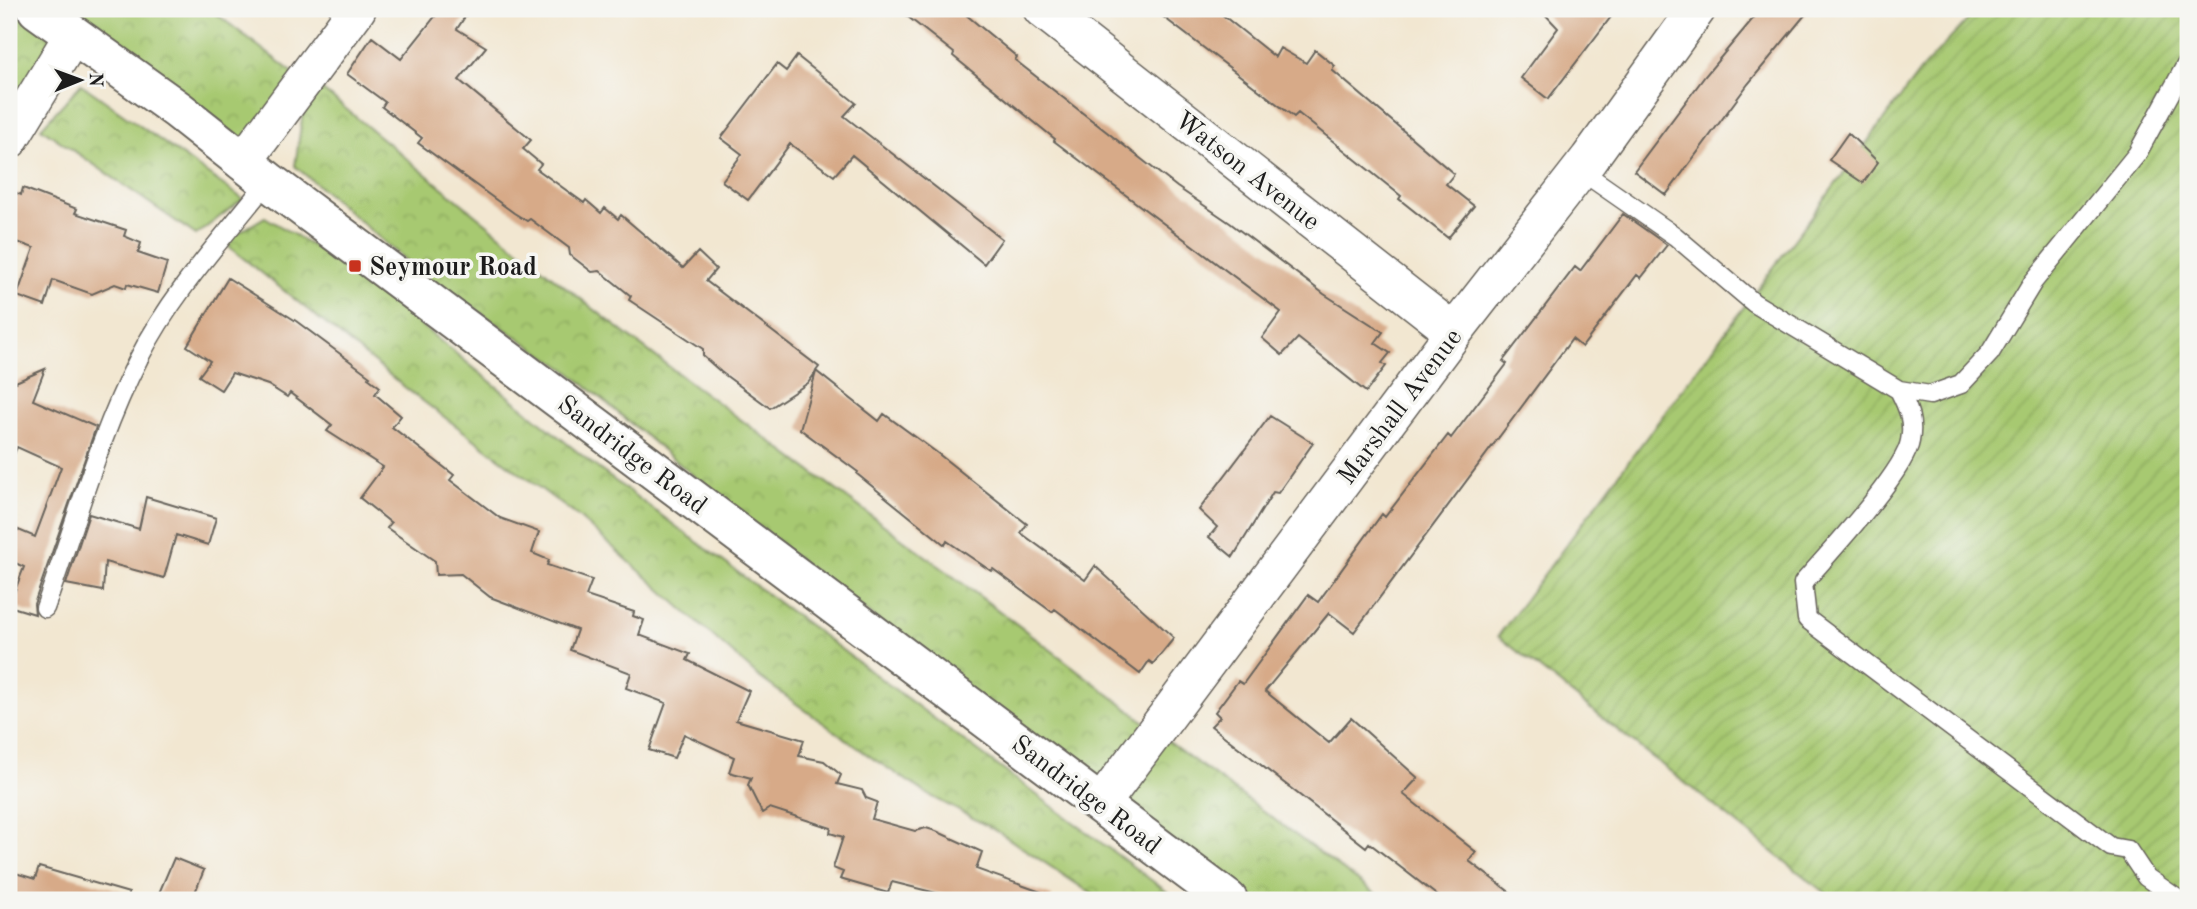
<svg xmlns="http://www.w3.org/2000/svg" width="2197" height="909" viewBox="0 0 2197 909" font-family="'Old Standard TT',serif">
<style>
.park{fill:url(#park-crowns);stroke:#627246;stroke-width:2}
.garden{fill:url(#garden-furrows);stroke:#627246;stroke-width:2}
.building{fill:#d7aa88}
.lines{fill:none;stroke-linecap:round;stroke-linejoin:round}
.lane-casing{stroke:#67635b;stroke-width:21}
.street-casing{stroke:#67635b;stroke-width:40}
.secondary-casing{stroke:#67635b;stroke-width:42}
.lane{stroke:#fff;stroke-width:18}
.street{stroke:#fff;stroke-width:37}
.secondary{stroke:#fff;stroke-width:38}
.poi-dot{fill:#c8321e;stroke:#f6f6f2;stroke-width:2.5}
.labels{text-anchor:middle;stroke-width:7;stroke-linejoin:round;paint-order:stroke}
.street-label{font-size:26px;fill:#1c1c1c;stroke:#f6f6f2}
.poi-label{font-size:26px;font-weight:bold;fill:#1c1c1c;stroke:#f6f6f2;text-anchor:start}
</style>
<defs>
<pattern id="park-crowns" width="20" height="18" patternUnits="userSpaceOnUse" patternTransform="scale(1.75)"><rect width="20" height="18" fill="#a7c971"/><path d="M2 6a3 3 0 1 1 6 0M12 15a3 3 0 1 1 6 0" fill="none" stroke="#8fac61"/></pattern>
<pattern id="garden-furrows" width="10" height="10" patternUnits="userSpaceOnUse" patternTransform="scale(1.75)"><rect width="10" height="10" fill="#a7c971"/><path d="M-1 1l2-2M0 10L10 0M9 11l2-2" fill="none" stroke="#8fac61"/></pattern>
</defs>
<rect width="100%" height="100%" fill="#f6f6f2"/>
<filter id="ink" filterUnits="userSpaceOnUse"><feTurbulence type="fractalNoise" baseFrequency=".0143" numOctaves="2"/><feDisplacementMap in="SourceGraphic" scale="14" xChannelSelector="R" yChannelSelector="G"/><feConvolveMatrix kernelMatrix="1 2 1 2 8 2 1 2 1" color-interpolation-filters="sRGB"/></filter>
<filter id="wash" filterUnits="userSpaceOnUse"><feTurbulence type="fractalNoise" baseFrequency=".00686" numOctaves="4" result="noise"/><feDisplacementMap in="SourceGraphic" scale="28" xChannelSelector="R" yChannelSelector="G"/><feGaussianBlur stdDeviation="1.57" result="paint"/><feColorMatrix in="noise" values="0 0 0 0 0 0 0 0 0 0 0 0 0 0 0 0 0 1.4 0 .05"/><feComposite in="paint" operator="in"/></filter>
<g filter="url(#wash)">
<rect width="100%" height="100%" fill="#f2e7d1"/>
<path class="park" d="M9,9H40L66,30L19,103L9,95Z
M68,9H210L296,75L246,144Z
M308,78C436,182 562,288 695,386C846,497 998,608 1146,723L1101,790L750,523L567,370L422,274L295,166Z
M81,84L243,199L196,235L41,128Z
M265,217L355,272L595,466L1178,900H1101L997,831L929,795L875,760L759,677L580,518L412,393L223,242Z
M1154,731L1384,900H1247L1101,804Z"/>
<path class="garden" d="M1978,9H2188V900H1834L1498,636L1921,70Z"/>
<g id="blocks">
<path class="building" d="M441,9H470L457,29L486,47L459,80L531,140L523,149L541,164L537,169L584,203L586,200L601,213L605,208L618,219L621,215L683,268L698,252L716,269L706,281L819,367L816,371L879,421L884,414L936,452L1027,524L1021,533L1085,580L1095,566L1174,638L1153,664L1149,661L1140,674L1055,609L1052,612L993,569L991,571L947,541L945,545L857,474L858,472L800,429L816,372L808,383L770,408L721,372L703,356V349L629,300L631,296L600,271L592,272L570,255L569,248L530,219L527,221L514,213L418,143L422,138L382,107L385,102L347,74L372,37L401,59Z
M898,9H959L1017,57L1015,60L1177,187L1230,223L1324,294L1383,332L1375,343L1390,353L1382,363L1386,366L1366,392L1298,338L1282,355L1262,338L1281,312L1054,141L1055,139L953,56L954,53Z
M1153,9H1215L1275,57L1280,48L1306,63L1315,50L1335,66L1332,70L1454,174L1446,184L1474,206L1448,238L1399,199L1401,196L1298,113L1294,117Z
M1540,9H1617L1548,99L1521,78L1558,28Z
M1761,9H1810L1748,84L1666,195L1634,171L1705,76Z
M797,56L856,103L844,116L1002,239L984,264L852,155L834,176L790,144L748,200L722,181L742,154L721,138L777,64L786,71Z
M1848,133L1878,162L1863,183L1829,160Z
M23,188L77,209L75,213L126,230L124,236L141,243L138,253L167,263L158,293L127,284L126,288L115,284L92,294L53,280L45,306L17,296L34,248L9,239V190L21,195Z
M1623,214L1667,245L1641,278L1637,275L1582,347L1572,339L1354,632L1329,613L1265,691L1329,743L1351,718L1418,778L1403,794L1476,852L1469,861L1520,900H1443L1369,843L1366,847L1211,726L1220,717L1215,712L1238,681L1243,684L1308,595L1318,602L1382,514L1385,517L1448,435L1451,438L1507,364L1503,361L1575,267L1580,271Z
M228,278L296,321L370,376L368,378L380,387L375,394L401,416L392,427L454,475L450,480L500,518L539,532L532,553L549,560L547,565L592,580L586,596L634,612L633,616L644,620L639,635L690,654L687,660L749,691L736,720L804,740L799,756L824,761L841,775L837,784L862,790L866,798L877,802L872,819L915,831L926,828L936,831L982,852L976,869L1052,896L1051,900H942L944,895L892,882L888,893L840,879L843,872L833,868L843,837L830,833L831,828L770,808L762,813L748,785L751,778L729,772L734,757L684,734L674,758L649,750L666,703L626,688L631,673L570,650L577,630L490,597L461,574L436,575L435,561L387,528L391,523L360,498L383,467L327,431L332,425L290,393L287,397L268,385L232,373L221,390L199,376L210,361L187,346Z
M45,369L33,400L96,427L34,604L35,614L9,606L24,567L9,560V526L35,537L61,467L17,447L12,459L9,458V385Z
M1270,416L1313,443L1278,493L1273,492L1233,557L1209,537L1217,527L1199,510Z
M146,497L216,518L208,545L176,535L164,578L105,562L103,591L66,584L89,514L139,529Z
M174,858L204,870L192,900H156Z
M39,867L129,893L128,900H9V871L35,879Z"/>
</g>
</g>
<g filter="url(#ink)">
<use href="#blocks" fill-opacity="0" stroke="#67635b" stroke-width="2"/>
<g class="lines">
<defs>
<path id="lane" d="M1580,170L1675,236L1754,303L1899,390
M45,608C75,525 99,436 139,358C172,293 223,238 268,181
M2179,900L2146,877L2128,850L2111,847L2096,836L1807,619L1803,583C1827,555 1905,472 1910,441C1914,421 1908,408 1899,390L1930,395L1961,384L1990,353L2033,282L2137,154L2188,61"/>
<path id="street" d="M1042,9L1454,332
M9,140L73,35
M243,162L357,9
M1101,804L1454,332L1589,159L1697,9"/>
<path id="secondary" d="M37,9L178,110L268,181L1228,900"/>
</defs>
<use href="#lane" class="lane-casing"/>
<use href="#street" class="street-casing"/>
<use href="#secondary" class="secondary-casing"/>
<use href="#lane" class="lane"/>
<use href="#street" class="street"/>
<use href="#secondary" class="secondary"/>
</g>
</g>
<rect class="poi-dot" x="348" y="259" width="14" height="14" rx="3.5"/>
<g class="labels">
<g class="street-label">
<text transform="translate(1248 170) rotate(38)" y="9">Watson Avenue</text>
<text transform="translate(1399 406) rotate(-53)" y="9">Marshall Avenue</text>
<text transform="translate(633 454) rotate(37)" y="9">Sandridge Road</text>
<text transform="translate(1087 794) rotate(37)" y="9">Sandridge Road</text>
</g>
<g class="poi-label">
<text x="369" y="275">Seymour Road</text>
</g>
</g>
<rect width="2197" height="909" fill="none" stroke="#f6f6f2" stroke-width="35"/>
<g transform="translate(80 80) rotate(89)" stroke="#f6f6f2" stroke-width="5" paint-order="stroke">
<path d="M0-5L12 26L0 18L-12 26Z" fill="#1c1c1c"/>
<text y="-10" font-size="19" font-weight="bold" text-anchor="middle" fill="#1c1c1c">N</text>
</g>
</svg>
